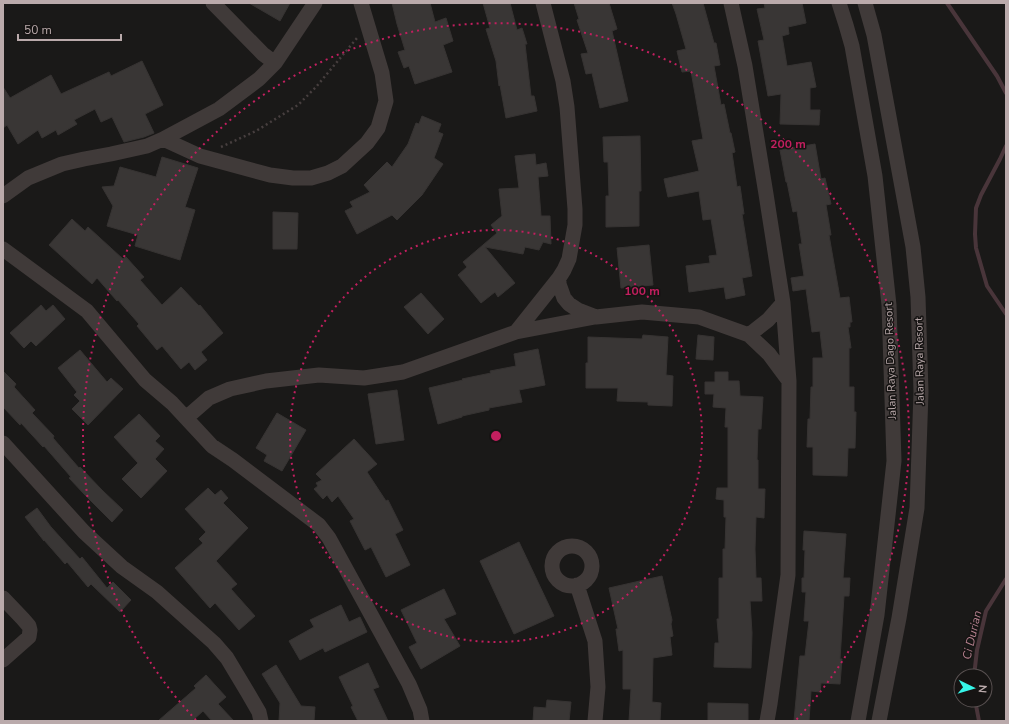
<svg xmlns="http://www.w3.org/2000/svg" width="1009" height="724" viewBox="0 0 1009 724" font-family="'Nunito Sans',sans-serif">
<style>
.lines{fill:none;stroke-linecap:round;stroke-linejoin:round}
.stream{stroke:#49353a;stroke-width:4}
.building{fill:#393635;stroke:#363332}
.path{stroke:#473f3f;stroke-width:2.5;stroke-dasharray:2 3;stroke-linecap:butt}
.minor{stroke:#403a39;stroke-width:15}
.ring{fill:none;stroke:#c21f5f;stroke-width:2;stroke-dasharray:2 4}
.labels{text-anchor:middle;stroke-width:3;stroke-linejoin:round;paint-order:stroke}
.street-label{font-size:11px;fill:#baaaab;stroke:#161413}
.water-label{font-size:12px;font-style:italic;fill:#b6818f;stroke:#161413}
.centre{fill:#c21f5f;stroke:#161413;stroke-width:2}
.ring-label{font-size:12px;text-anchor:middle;font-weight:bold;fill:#c21f5f;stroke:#161413;stroke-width:3;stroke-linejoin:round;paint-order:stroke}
</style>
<rect width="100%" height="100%" fill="#1a1918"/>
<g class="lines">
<path class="stream" d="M947,3L997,76L1006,93
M1006,146L1000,159L981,195L976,208L975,234L976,248L987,286L1006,314
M974,676L977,650L986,611L1006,579
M975,700L979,721"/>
</g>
<path class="building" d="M249,3H290L280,21Z
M392,3H430L435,22L446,18L453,41L443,45L452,72L415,84L409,66L404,68L398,52L405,50L397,24Z
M483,3H510L517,30L522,28L527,44H525L531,96H534L537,111L506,118L500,85L499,86L496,61L486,29L490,28Z
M574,3H609L617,29L612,31L628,101L600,108L592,73L586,74L581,54L588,53L577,20L579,19Z
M672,3H703L714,43H716L720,65L714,66L721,105L724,104L730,133H731L735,152L732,153L737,187L740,186L744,214H742L752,276L742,278L745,295L726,299L724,287L689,292L686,266L710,263L709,256L717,255L711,219L703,220L699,191L668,197L664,179L699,171L692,141L703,139L691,71L682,72L677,51L686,49L676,14Z
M764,3H802L806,23L788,27L789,34L782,36L787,66L811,62L816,87L810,88V110H820L819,125L780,124L781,94L768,96L758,41L764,40L757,9L765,8Z
M142,61L163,105L145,114L154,133L144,137L124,142L112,117L101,122L95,109L74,120L77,124L58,135L56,130L42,138L38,130L18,144L7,125L3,128V87L10,98L51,75L61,94L109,72L111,76Z
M422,116L441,124L438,132L443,134L434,158L443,164L422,195L397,220L392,215L357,234L345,211L353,207L350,202L370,192L364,185L387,162L392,167L408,144L416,123L419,124Z
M640,136L641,191H639V226L606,227V196H609L608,162H604L603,137Z
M815,144L821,179L825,178L831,204L826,205L831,235H829L840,298L849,297L852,322H850V327H848L851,348H849V387H854V412H856L855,448H848L847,476L813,475V447H807L808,419H810L811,387H813V358H823L820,331L812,332L806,289L793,291L791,278L804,276L799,244H802L797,211L793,212L787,182H786L780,150Z
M535,154L536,165L546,163L548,176L538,177L541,216H550L551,244L543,242L539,250L525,247L523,254L485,247L515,283L498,297L495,292L481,303L458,275L467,267L463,262L497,233L491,225L502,216L499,189L519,188L515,156Z
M162,157L198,168L185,207L195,210L180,260L135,246L138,235L107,226L113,206L102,187L114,186L120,167L156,177Z
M273,212L298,213L297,249H273Z
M72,219L85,231L88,227L123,259L126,257L144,277L140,280L162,305L181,287L199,306L200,305L223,333L201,352L207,360L195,370L189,362L181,369L162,346L157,350L137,326L139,324L118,300L117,301L97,278L92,284L49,245Z
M649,245L653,285L621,288L617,248Z
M421,293L444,319L428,334L404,307Z
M41,305L46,311L53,305L65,319L36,346L31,341L24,348L10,333Z
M643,335L668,337L666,375L673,376L672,406L648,405V402L617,401L618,388H586V363H588V337L642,339Z
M698,335L714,337L713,360L696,359Z
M538,349L545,385L519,390L522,402L489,408V410L462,416V417L438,424L429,388L463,380L462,379L491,373L490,371L516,366L514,354Z
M80,350L107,382L111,378L123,389L88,425L72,409L80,401L74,395L77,392L58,368Z
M3,371L16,384L14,387L35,410L32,413L54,436L53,438L79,468L80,467L102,490L123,510L112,522L85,495L69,478L71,477L44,446L43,447L21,423L20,425L3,407Z
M715,372H728V381H739L740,396L763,397L761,429H758L757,460H758V489H765L764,518L756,517L755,549L756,578H761L762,601H750L752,633L751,668L714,667L715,643H719L717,619H719V578H723V549H725L726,517H724V500L716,499L717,488H728V427H725L726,408L713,407L714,394H705V382H715Z
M397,390L404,440L376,444L368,394Z
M277,413L306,430L282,471L264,461L267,455L256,448Z
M139,414L160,436L155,441L164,449L155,459L167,471L141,498L122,479L138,463L114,437Z
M354,439L377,464L367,472L386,501L388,500L403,530L395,534L410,565L386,577L371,547L365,550L350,521L354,519L338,496L332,502L327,495L323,499L314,489L318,486L316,483L322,480L316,474Z
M208,488L215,495L221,490L228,498L223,503L248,528L216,561L237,584L231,589L255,616L239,630L215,603L210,608L175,568L203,543L199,539L206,532L185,509Z
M37,508L51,527L80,559L82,557L107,588L113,582L131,600L120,612L91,584L88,587L67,562L65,564L44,540V541L25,517Z
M804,531L846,534L843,578H850L849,596H844L840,659H842L840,684L821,683L820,692L811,691L809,721H794L800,656H805L809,621H804L806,592H802V578H804L805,550H803Z
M519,542L554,616L514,634L480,561Z
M662,576L672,620L671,624L673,636L670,637L672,655L653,658L652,702L661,703L660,721H629L631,689H623V650L619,651L616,629H618L609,588Z
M444,589L456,614L444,619L460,646L421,669L409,647L417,643L401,610Z
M341,605L349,622L360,617L367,632L325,652L323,648L300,660L289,641L314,627L310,620Z
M368,663L379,687L373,689L388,721H358L351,707L353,706L339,677Z
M276,665L301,706L315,707L314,721H279L280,703L262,674Z
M206,675L226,697L218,704L234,721H212L203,711L192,721H158L196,688L194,686Z
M547,700L571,702L569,721H533L534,707L546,708Z
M708,703L748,704V721H708Z"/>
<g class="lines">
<path class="path" d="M221,147L256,131L298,105L316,87L357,38"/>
<path class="minor" d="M543,3L563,81L567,107L575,209V225L569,259L564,270L559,278V284L564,298L569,304L578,310L596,317L642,312L699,317L749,335L769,354L789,381
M731,3L745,66L766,194L783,303L789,381L788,575L770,704L767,721
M839,3L846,25L852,46L875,176L889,305L894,461L877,615L858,721
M865,3L874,35L913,247L918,297L921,392L917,508L899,618L879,721
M275,63L315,3
M163,139L219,109L259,79L275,63L263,54L213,3
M3,196L28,178L62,164L84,159L111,154L147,146L163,139L200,156L270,175L293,178H311L328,173L342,166L367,143L378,128L386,101L382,73L361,3
M3,249L87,311L145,380L172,403L212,446L233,460L319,525L329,538L409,684L420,710L422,721
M516,332L595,317
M749,335L768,320L783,303
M186,418L209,398L230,389L266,381L319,375L364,378L403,372L516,332L559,278
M3,443L84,532L122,567L157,592L214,643L227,658L248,693L259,712L261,721
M552 566a20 20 0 1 1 40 0a20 20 0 1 1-40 0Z
M577,585L595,641L598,687L595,721
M3,598L23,619L29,626L30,630L29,637L3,660"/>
</g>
<g class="ring">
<circle cx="496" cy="436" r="206"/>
<path d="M196 720A413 413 0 1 1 796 720"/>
</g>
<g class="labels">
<g class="street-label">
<text transform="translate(890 361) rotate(-92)" y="4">Jalan Raya Dago Resort</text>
<text transform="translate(919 361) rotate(-91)" y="4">Jalan Raya Resort</text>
</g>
<g class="water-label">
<text transform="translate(972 635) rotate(-77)" y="4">Ci Durian</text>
</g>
</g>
<circle cx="496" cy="436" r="6" class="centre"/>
<g class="ring-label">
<text x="788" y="148">200 m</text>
<text x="642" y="295">100 m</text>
</g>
<rect width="1009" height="724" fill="none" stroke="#baaaab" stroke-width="8"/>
<g transform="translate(973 688) rotate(95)"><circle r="19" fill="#161413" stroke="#585050"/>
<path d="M0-3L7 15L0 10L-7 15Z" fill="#36f5e8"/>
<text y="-6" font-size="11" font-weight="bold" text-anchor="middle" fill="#baaaab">N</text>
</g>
<path d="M18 34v6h103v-6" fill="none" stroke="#baaaab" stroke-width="2"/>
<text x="24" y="34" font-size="12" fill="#baaaab" stroke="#161413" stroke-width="3" paint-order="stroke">50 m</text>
</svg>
